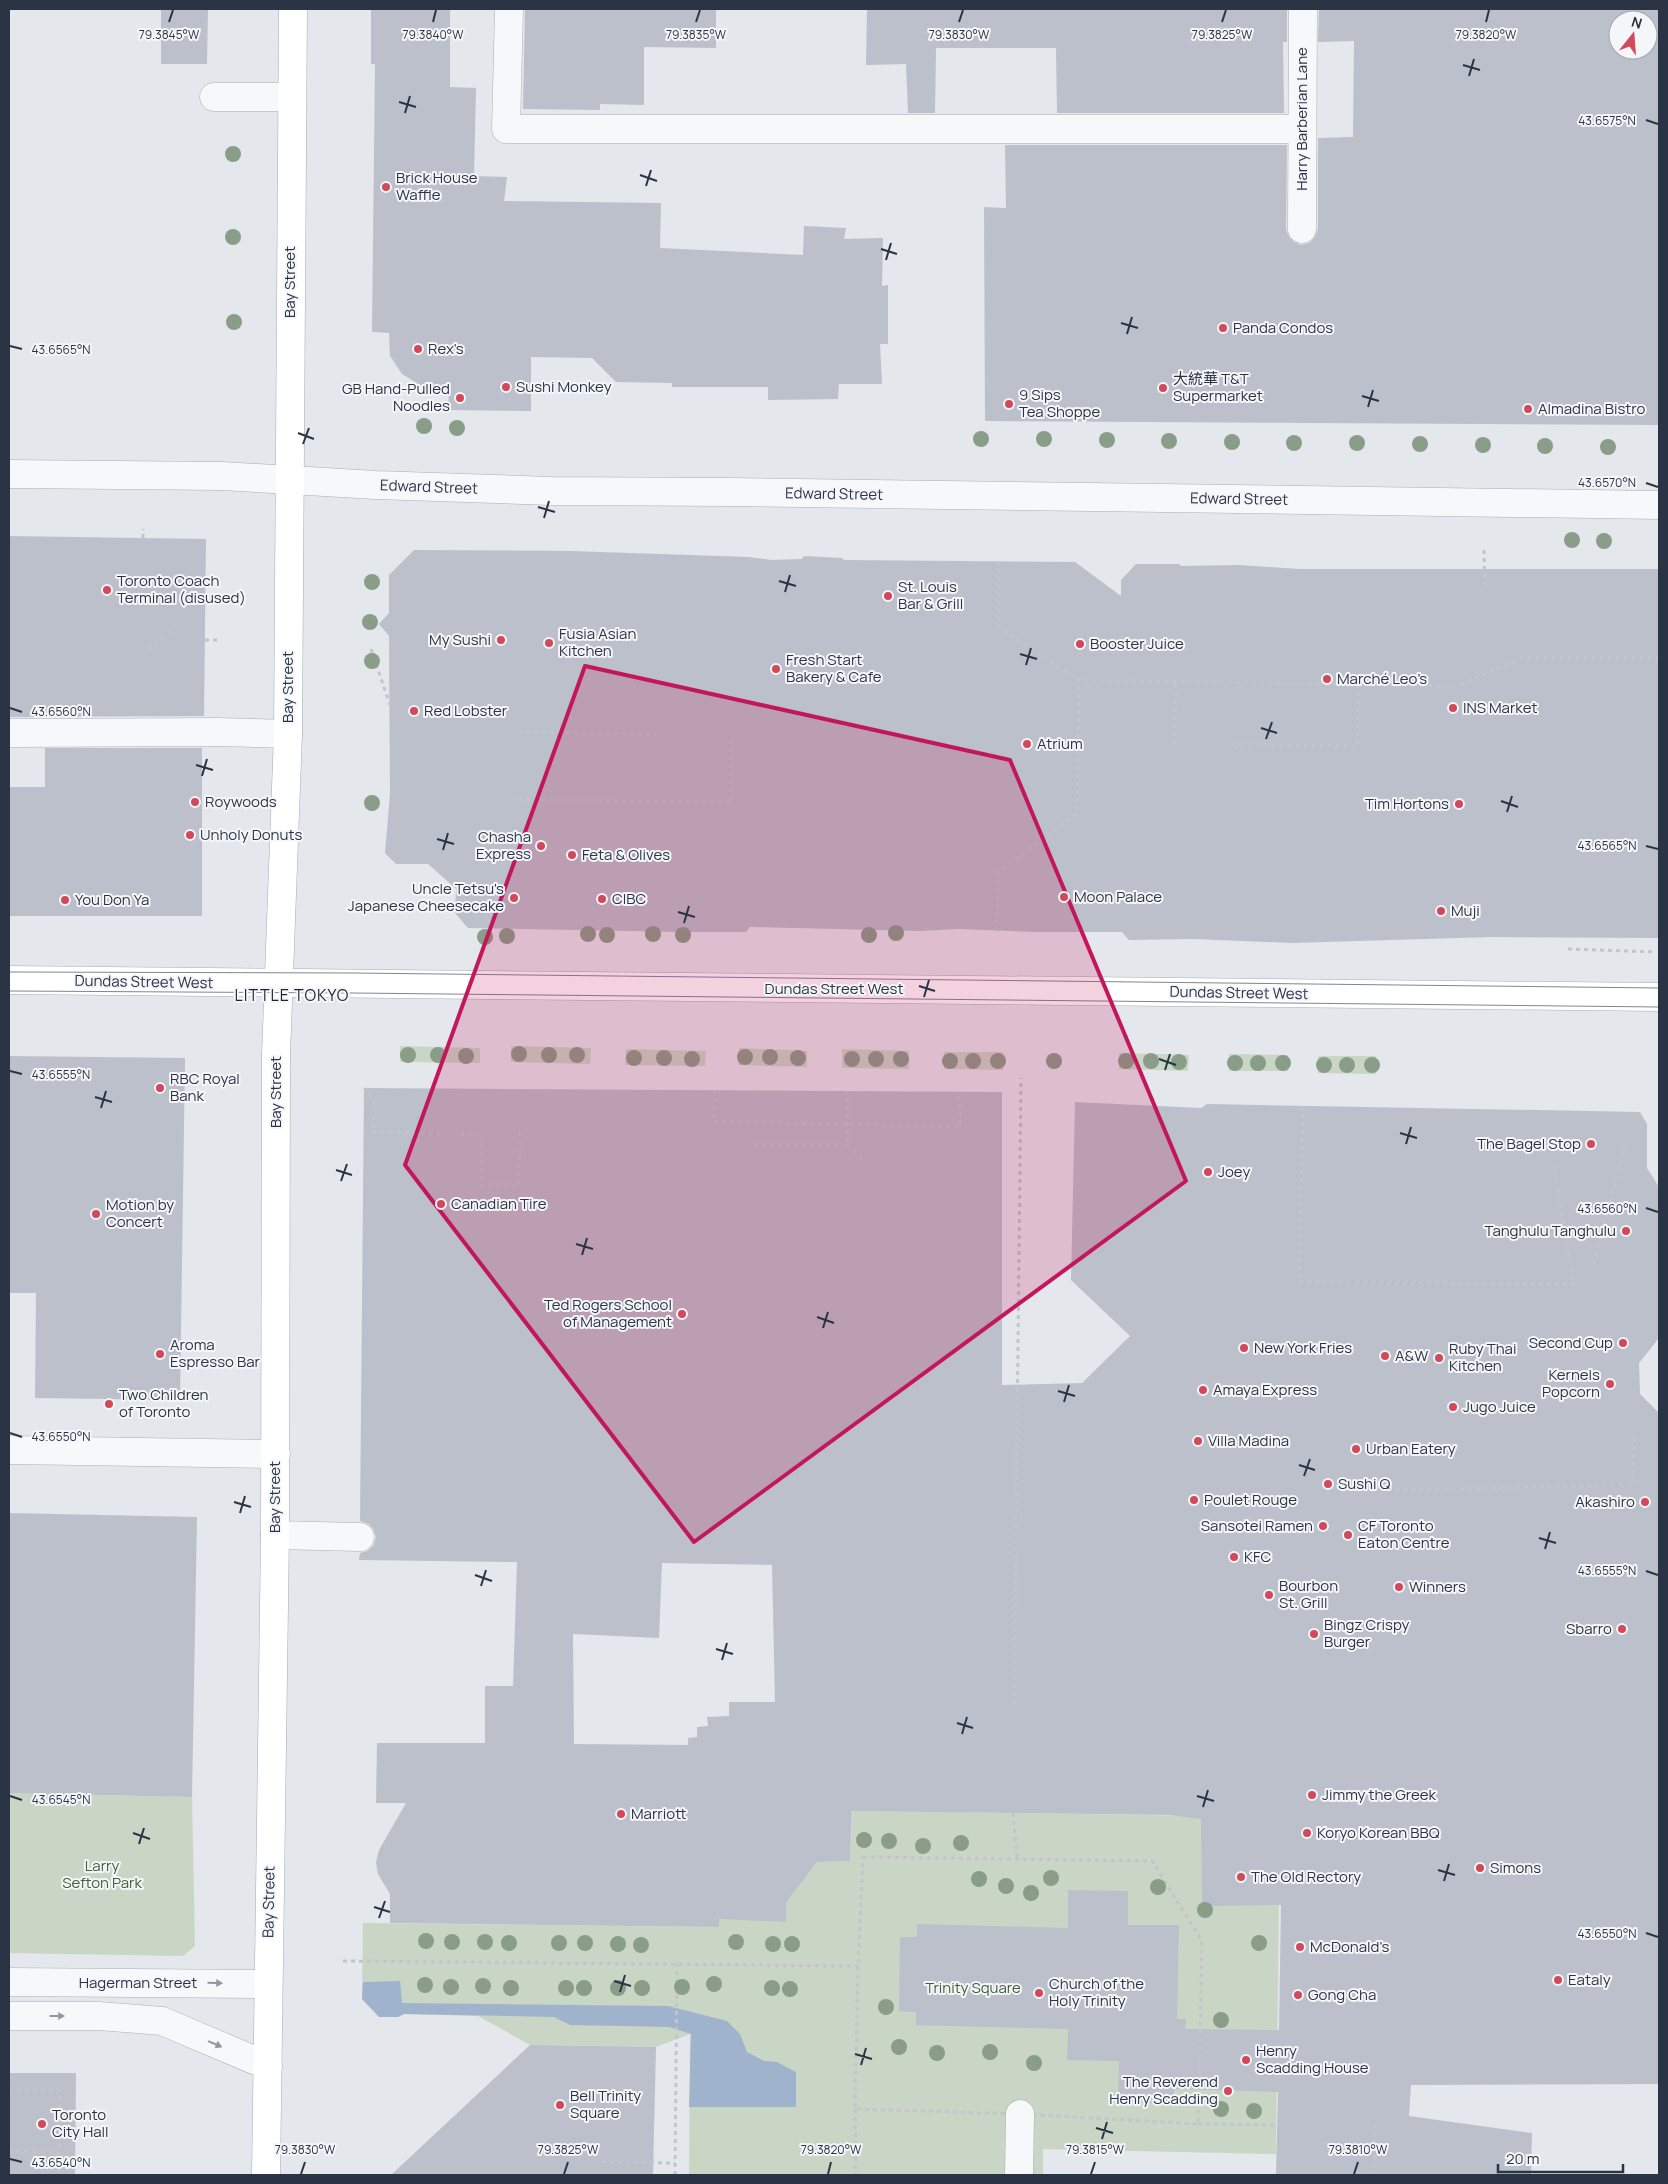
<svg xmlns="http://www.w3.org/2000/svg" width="1668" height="2184" viewBox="0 0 1668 2184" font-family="Manrope,'Noto Sans SC',sans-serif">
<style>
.green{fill:#c9d6c5}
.water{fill:#9fb4cc}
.building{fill:#bbc0ca;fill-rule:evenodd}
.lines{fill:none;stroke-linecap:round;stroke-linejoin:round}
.minor-casing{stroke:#a9aeb7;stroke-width:29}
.major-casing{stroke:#a3abb8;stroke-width:29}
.path{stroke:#c2c5cb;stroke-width:3;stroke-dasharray:4 4;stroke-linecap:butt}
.minor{stroke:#f7f8fa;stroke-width:28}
.major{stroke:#fff;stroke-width:28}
.tram{stroke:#7d8696;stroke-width:1}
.tree{fill:#899d89}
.oneway{fill:#9196a0}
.marked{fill:#c2185b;fill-opacity:0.2;stroke:#c2185b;stroke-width:4;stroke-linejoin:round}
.ticks{fill:none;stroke:#2b3445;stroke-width:2}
.poi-dot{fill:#d1495b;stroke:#f4f6f9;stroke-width:2}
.labels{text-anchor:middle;stroke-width:4;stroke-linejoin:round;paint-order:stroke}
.street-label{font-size:15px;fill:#2b3445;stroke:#f4f6f9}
.poi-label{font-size:15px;fill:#2b3445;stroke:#f4f6f9;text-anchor:start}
.park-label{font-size:15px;fill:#3f6138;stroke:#f4f6f9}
.neighbourhood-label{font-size:16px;letter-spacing:1px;fill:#1d2536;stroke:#f4f6f9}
.ticks-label{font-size:12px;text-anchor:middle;fill:#2b3445;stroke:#f4f6f9;stroke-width:4;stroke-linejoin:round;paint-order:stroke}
</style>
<rect width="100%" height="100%" fill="#e4e7ec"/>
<path class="green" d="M400,1046L480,1048V1063L400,1062Z
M511,1046L591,1048L590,1064L511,1062Z
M739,1048L807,1051V1067L738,1065Z
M626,1049L706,1051L705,1066L625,1065Z
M842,1049L909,1051V1069L842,1068Z
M944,1052H1003V1070L944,1069Z
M1119,1053L1189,1055L1188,1071L1119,1069Z
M1229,1054L1288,1055V1071H1229Z
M1318,1056H1376V1074L1318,1073Z
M9,1793L192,1797L195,1946L183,1956L9,1953Z
M853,1803L875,1811L1280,1817L1276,2154L1043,2149V2175H689L690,2034L656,2047L530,2045L478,2016L404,2014L398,2017H379L362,1999L363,1923L719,1927V1911L764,1910V1921L786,1922V1903L817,1862L850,1861Z"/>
<path class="water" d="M400,1981L402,2003L668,2006L727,2021L740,2034L747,2052L764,2061L777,2062L796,2072V2107H689L691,2034L669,2027L570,2025L554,2017L404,2014L398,2017H379L362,1999L363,1982Z"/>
<path class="building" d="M161,9H208L207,64H161Z
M371,9H450V87L476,88L474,176L507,177L504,201L661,203L660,248L803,255L804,226L846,228L844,239L883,238L882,286L888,285V344H880L882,384H839L838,399L768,400V387H672V383L616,382L592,358L531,357V411L448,410L449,390L423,387L402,374L390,356L389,333L372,332L375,64H371Z
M525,9H716V48L644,47V105L600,104V110L523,109Z
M867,9H1287V42H1283L1284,113H1057L1056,48H936L935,113H908L906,64L866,65Z
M1319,9H1659V425L985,421L984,207L1006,208L1005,145H1287L1286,229L1289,237L1294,242L1301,245L1309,243L1315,237L1318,229V138L1353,137L1354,41L1318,42ZM1618,20H1648V50H1618Z
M9,536L206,539L204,716L9,717Z
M414,550L570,551L749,557L771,560L802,559L804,556L842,558L844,560L1075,562L1121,596V580L1136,564H1179L1181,566L1239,565L1299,569H1659V938L1491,937L1292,943L1193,939L1129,940L1122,932H1036L959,929L920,931L750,927L746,932H681L468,928L455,913L456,889L444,878L428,864H396L385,853L390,794L389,636L379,624L389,613V575Z
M45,748H202V916H9V787H45Z
M9,1056L185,1058L180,1400L35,1398L36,1293H9Z
M364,1088L1002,1092V1385L1082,1383L1130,1336L1071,1280L1075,1102L1201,1108L1207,1104L1640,1112L1647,1124V1168L1659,1187V1338L1639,1363L1640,1394L1659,1413V2084L1411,2085L1409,2116L1532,2133L1531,2175H1276L1278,2092L1174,2089V2104L1118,2102L1119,2061L1067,2060L1068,2029L916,2025V2012L899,2011L900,1937H917V1924L1068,1928V1890L1128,1891V1925H1179L1177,2019H1186L1185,2029L1279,2030L1281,1905L1202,1906L1201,1819L1170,1815L852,1811L850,1861L817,1862L786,1903V1922L719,1919V1927L390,1923V1894L378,1874L376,1862L379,1850L406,1803H376L377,1743H485V1686H513L517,1562L359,1560L360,1553L367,1551L373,1546L376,1537L373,1529L369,1524L360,1521ZM662,1563L772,1565L775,1702H729V1716L707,1717L708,1726L697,1727V1737L688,1738V1745L574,1744L573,1634L659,1638Z
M9,1513L197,1517L192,1797L9,1793Z
M530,2045L656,2047L653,2175H391Z
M9,2073H76L75,2175H9Z"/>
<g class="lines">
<defs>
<path id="minor" d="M509,9L506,129H1302
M214,97H292
M1302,229L1303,9
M9,474L222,476L376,485L551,491L729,492L1659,505
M9,733L218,732L288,734
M9,1450L276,1454
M275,1535L360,1537
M9,1982L268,1984
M9,2016H99L162,2021L268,2066
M1019,2175L1020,2114"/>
<path id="major" d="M9,980L1659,997
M266,2175L275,1535L276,1055L288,734L293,9"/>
</defs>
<use href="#minor" class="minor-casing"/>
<use href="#major" class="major-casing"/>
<path class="path" d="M143,538V529
M1484,550L1485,589
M999,561V628L1079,680L1456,686L1522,658H1659
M205,640H220
M149,649L172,630
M371,649L390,705
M518,732L656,734
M1174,744L1176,682
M1231,744L1357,746L1358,685
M518,799L731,803V738
M997,931L999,871L1077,813L1079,680
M1568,949L1656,952
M364,1088L374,1098L373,1132L482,1134L481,1185H519L520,1131
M715,1090L714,1122L960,1126L959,1092
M1303,1106L1299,1282L1574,1284L1554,1167
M754,1145H847V1091
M847,1145L864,1160
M1594,1264L1625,1145
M1355,1491L1632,1485L1635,1435
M1014,1703L1021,1078
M1013,1813L1017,1858
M863,1857L1152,1861L1202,1941L1198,2124L1020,2114L855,2109L858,1966Z
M343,1961L858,1966
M9,2091H60L59,2175
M855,2109L856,2175
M1198,2124L1277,2125
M9,2151L59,2152
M602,2162L675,2163
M675,2175L677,1964
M1374,2175L1375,2125"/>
<use href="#minor" class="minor"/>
<use href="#major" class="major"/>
<path class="tram" d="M9,972L353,973L1659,988
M9,991L353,993L1659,1007"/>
</g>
<g class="tree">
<circle cx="233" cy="154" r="8"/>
<circle cx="233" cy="237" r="8"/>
<circle cx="234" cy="322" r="8"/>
<circle cx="424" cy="426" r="8"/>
<circle cx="457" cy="428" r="8"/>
<circle cx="981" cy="439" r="8"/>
<circle cx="1044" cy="439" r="8"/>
<circle cx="1107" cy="440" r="8"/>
<circle cx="1169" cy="441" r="8"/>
<circle cx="1232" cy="442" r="8"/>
<circle cx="1294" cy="443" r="8"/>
<circle cx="1357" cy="443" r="8"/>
<circle cx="1420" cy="444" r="8"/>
<circle cx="1483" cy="445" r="8"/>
<circle cx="1545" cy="446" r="8"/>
<circle cx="1608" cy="447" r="8"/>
<circle cx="1572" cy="540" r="8"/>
<circle cx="1604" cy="541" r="8"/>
<circle cx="372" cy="582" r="8"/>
<circle cx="370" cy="622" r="8"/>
<circle cx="372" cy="661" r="8"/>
<circle cx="372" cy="803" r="8"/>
<circle cx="896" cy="933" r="8"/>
<circle cx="588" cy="934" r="8"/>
<circle cx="653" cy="934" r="8"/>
<circle cx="607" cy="935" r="8"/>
<circle cx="683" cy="935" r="8"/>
<circle cx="869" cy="935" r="8"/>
<circle cx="507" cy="936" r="8"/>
<circle cx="485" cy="937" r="8"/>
<circle cx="519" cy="1054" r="8"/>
<circle cx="408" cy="1055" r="8"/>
<circle cx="438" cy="1055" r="8"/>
<circle cx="549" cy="1055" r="8"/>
<circle cx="577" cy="1055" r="8"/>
<circle cx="466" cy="1056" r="8"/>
<circle cx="745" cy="1057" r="8"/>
<circle cx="770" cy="1057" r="8"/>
<circle cx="634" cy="1058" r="8"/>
<circle cx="664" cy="1058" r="8"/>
<circle cx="798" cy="1058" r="8"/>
<circle cx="692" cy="1059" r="8"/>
<circle cx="852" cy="1059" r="8"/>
<circle cx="876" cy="1059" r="8"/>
<circle cx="901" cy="1059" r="8"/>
<circle cx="950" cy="1061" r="8"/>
<circle cx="973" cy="1061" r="8"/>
<circle cx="998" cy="1061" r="8"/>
<circle cx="1054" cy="1061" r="8"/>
<circle cx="1126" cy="1061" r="8"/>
<circle cx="1151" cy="1061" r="8"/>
<circle cx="1179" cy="1062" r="8"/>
<circle cx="1235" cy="1063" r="8"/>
<circle cx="1258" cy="1063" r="8"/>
<circle cx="1283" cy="1063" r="8"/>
<circle cx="1324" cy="1065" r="8"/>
<circle cx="1347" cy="1065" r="8"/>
<circle cx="1372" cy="1065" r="8"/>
<circle cx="864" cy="1840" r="8"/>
<circle cx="889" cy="1841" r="8"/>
<circle cx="961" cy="1843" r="8"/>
<circle cx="923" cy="1846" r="8"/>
<circle cx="1051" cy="1878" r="8"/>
<circle cx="979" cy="1879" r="8"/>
<circle cx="1006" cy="1886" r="8"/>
<circle cx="1158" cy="1887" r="8"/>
<circle cx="1031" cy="1893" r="8"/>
<circle cx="1205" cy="1910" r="8"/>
<circle cx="426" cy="1941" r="8"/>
<circle cx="452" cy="1942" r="8"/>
<circle cx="485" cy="1942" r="8"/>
<circle cx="736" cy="1942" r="8"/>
<circle cx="509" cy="1943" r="8"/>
<circle cx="559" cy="1943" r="8"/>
<circle cx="585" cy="1943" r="8"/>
<circle cx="1259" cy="1943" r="8"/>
<circle cx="618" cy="1944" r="8"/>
<circle cx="773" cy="1944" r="8"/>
<circle cx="792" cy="1944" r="8"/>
<circle cx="641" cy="1945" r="8"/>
<circle cx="714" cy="1984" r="8"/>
<circle cx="425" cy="1985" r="8"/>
<circle cx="483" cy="1986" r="8"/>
<circle cx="451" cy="1987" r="8"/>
<circle cx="682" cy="1987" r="8"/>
<circle cx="511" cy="1988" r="8"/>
<circle cx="566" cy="1988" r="8"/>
<circle cx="584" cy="1988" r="8"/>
<circle cx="618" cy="1988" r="8"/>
<circle cx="642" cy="1988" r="8"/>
<circle cx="772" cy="1988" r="8"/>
<circle cx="790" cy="1989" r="8"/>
<circle cx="886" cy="2007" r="8"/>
<circle cx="1221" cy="2020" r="8"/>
<circle cx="899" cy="2047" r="8"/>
<circle cx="990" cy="2052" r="8"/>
<circle cx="937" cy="2053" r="8"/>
<circle cx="1034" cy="2063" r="8"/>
<circle cx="1221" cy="2109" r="8"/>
<circle cx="1254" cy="2111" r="8"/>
</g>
<defs><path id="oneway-solid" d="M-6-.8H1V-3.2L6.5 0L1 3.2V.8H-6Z" transform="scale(1.25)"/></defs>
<g class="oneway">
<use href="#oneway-solid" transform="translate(215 1983) rotate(1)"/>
<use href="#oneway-solid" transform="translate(57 2016)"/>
<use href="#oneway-solid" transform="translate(215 2044) rotate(23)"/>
</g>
<path class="marked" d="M585,666L1010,760L1186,1181L694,1542L405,1165Z"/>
<path class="ticks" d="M169,22L173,10M433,22L436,10M696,22L700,10M959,22L963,10M1222,22L1226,10M1486,22L1489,10M1463,65L1480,70M1469,76L1474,59M399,102L416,107M405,113L410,96M1646,120L1658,124M640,175L657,181M646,186L651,170M881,249L897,254M886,260L891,243M1121,323L1138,328M1127,334L1132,317M10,346L22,349M1362,396L1379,401M1368,407L1373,390M298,433L314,439M303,444L309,428M1646,483L1658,487M538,507L555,512M544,518L549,501M779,581L796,586M785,592L790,575M1020,654L1037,659M1026,665L1031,648M10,708L22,712M1261,728L1277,733M1266,739L1272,722M196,765L213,770M202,776L207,759M1501,801L1518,807M1507,812L1512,796M437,839L454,844M1646,846L1658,849M443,850L448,833M678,912L695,917M684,923L689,906M919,986L935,991M924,997L929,980M1159,1059L1176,1065M1165,1070L1170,1054M10,1071L22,1074M95,1097L112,1102M101,1108L106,1091M1400,1133L1417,1138M1406,1144L1411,1127M336,1170L352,1175M341,1181L347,1164M1646,1208L1658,1212M576,1244L593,1249M582,1255L587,1238M817,1317L834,1323M823,1328L828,1312M1058,1391L1075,1396M1064,1402L1069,1385M10,1433L22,1437M1299,1465L1315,1470M1304,1476L1310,1459M234,1502L251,1507M240,1513L245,1496M1539,1538L1556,1543M1545,1549L1550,1532M1646,1571L1658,1575M475,1575L492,1581M481,1586L486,1570M716,1649L733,1654M722,1660L727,1643M957,1723L973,1728M962,1734L967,1717M10,1796L22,1800M1197,1796L1214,1801M1203,1807L1208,1790M133,1833L150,1839M139,1844L144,1828M1438,1870L1455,1875M1444,1881L1449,1864M374,1907L390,1912M379,1918L385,1901M1646,1933L1658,1937M614,1981L631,1986M620,1992L625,1975M855,2054L872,2059M861,2065L866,2048M1096,2128L1113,2133M1102,2139L1107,2122M10,2159L22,2162M301,2174L305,2162M564,2174L568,2162M828,2174L831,2162M1091,2174L1095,2162M1354,2174L1358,2162"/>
<g class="poi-dot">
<circle cx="386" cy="187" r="5"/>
<circle cx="1223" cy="328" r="5"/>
<circle cx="418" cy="349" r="5"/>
<circle cx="506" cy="387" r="5"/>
<circle cx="1163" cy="388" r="5"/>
<circle cx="460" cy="398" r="5"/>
<circle cx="1009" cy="404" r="5"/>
<circle cx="1528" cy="409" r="5"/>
<circle cx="107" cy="590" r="5"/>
<circle cx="888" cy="596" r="5"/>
<circle cx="501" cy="640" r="5"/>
<circle cx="549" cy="643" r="5"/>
<circle cx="1080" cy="644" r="5"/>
<circle cx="776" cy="669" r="5"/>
<circle cx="1327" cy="679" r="5"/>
<circle cx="1453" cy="708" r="5"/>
<circle cx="414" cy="711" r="5"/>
<circle cx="1027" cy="744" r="5"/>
<circle cx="195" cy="802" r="5"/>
<circle cx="1459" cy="804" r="5"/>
<circle cx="190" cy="835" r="5"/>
<circle cx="541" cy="846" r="5"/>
<circle cx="572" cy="855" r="5"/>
<circle cx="1064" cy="897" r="5"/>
<circle cx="514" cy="898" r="5"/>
<circle cx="602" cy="899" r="5"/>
<circle cx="65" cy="900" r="5"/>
<circle cx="1441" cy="911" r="5"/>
<circle cx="160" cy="1088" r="5"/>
<circle cx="1591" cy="1144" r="5"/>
<circle cx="1208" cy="1172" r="5"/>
<circle cx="441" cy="1204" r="5"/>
<circle cx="96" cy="1214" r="5"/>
<circle cx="1626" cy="1231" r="5"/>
<circle cx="682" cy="1314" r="5"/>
<circle cx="1623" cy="1343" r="5"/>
<circle cx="1244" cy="1348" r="5"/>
<circle cx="160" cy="1354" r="5"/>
<circle cx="1385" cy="1356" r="5"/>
<circle cx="1439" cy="1358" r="5"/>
<circle cx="1610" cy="1384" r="5"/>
<circle cx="1203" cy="1390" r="5"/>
<circle cx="109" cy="1404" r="5"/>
<circle cx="1453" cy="1407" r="5"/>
<circle cx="1198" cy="1441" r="5"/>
<circle cx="1356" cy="1449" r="5"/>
<circle cx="1328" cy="1484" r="5"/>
<circle cx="1194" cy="1500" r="5"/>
<circle cx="1645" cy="1502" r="5"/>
<circle cx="1323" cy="1526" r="5"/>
<circle cx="1348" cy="1535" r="5"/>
<circle cx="1234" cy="1557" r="5"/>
<circle cx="1399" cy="1587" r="5"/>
<circle cx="1269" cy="1595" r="5"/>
<circle cx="1622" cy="1629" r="5"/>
<circle cx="1314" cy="1634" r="5"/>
<circle cx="1312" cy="1795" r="5"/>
<circle cx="621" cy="1814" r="5"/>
<circle cx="1307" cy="1833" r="5"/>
<circle cx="1480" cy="1868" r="5"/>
<circle cx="1241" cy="1877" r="5"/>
<circle cx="1300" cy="1947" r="5"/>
<circle cx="1558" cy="1980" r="5"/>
<circle cx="1039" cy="1993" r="5"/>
<circle cx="1298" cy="1995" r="5"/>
<circle cx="1246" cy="2060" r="5"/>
<circle cx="1228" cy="2091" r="5"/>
<circle cx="560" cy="2105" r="5"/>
<circle cx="42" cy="2124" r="5"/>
</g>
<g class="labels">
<g class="street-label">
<text transform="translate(1302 119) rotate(-90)" y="5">Harry Barberian Lane</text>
<text transform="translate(290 282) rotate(-90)" y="5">Bay Street</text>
<text transform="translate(429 487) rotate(2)" y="5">Edward Street</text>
<text transform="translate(834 494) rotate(1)" y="5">Edward Street</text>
<text transform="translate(1239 499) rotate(1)" y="5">Edward Street</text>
<text transform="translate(288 687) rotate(-90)" y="5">Bay Street</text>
<text transform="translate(144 982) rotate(1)" y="5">Dundas Street West</text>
<text x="834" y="994">Dundas Street West</text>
<text transform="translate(1239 993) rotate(1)" y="5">Dundas Street West</text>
<text transform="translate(276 1092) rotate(-90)" y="5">Bay Street</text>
<text transform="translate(275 1497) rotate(-90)" y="5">Bay Street</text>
<text transform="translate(269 1902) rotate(-89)" y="5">Bay Street</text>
<text x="138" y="1988">Hagerman Street</text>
</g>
<g class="poi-label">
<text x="396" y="183">Brick House<tspan x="396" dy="17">Waffle</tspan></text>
<text x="1233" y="333">Panda Condos</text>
<text x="428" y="354">Rex's</text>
<text x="1173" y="384">大統華 T&amp;T<tspan x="1173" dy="17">Supermarket</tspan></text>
<text x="516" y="392">Sushi Monkey</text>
<text x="450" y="394" text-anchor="end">GB Hand-Pulled<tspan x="450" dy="17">Noodles</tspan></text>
<text x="1019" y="400">9 Sips<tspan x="1019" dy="17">Tea Shoppe</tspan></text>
<text x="1538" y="414">Almadina Bistro</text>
<text x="117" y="586">Toronto Coach<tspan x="117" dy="17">Terminal (disused)</tspan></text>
<text x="898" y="592">St. Louis<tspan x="898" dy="17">Bar &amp; Grill</tspan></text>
<text x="559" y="639">Fusia Asian<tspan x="559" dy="17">Kitchen</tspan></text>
<text x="491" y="645" text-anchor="end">My Sushi</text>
<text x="1090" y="649">Booster Juice</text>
<text x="786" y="665">Fresh Start<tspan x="786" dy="17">Bakery &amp; Cafe</tspan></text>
<text x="1337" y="684">Marché Leo’s</text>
<text x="1463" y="713">INS Market</text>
<text x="424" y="716">Red Lobster</text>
<text x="1037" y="749">Atrium</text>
<text x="205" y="807">Roywoods</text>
<text x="1449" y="809" text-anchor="end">Tim Hortons</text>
<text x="200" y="840">Unholy Donuts</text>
<text x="531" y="842" text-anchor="end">Chasha<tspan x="531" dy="17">Express</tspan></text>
<text x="582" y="860">Feta &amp; Olives</text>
<text x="504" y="894" text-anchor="end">Uncle Tetsu's<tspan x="504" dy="17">Japanese Cheesecake</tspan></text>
<text x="1074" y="902">Moon Palace</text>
<text x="612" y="904">CIBC</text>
<text x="75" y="905">You Don Ya</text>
<text x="1451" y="916">Muji</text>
<text x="170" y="1084">RBC Royal<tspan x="170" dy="17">Bank</tspan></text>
<text x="1581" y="1149" text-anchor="end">The Bagel Stop</text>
<text x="1218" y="1177">Joey</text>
<text x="451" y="1209">Canadian Tire</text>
<text x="106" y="1210">Motion by<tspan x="106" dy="17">Concert</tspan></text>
<text x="1616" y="1236" text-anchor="end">Tanghulu Tanghulu</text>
<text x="672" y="1310" text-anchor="end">Ted Rogers School<tspan x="672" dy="17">of Management</tspan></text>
<text x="1613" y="1348" text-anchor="end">Second Cup</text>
<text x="170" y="1350">Aroma<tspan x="170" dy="17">Espresso Bar</tspan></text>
<text x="1254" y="1353">New York Fries</text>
<text x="1449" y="1354">Ruby Thai<tspan x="1449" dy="17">Kitchen</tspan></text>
<text x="1395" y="1361">A&amp;W</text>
<text x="1600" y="1380" text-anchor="end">Kernels<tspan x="1600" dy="17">Popcorn</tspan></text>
<text x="1213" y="1395">Amaya Express</text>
<text x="119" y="1400">Two Children<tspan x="119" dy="17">of Toronto</tspan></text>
<text x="1463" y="1412">Jugo Juice</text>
<text x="1208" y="1446">Villa Madina</text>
<text x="1366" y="1454">Urban Eatery</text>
<text x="1338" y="1489">Sushi Q</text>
<text x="1204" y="1505">Poulet Rouge</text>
<text x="1635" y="1507" text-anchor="end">Akashiro</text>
<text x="1313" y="1531" text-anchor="end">Sansotei Ramen</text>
<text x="1358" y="1531">CF Toronto<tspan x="1358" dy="17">Eaton Centre</tspan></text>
<text x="1244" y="1562">KFC</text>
<text x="1279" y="1591">Bourbon<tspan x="1279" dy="17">St. Grill</tspan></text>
<text x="1409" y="1592">Winners</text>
<text x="1324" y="1630">Bingz Crispy<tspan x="1324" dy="17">Burger</tspan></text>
<text x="1612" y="1634" text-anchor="end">Sbarro</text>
<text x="1322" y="1800">Jimmy the Greek</text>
<text x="631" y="1819">Marriott</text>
<text x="1317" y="1838">Koryo Korean BBQ</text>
<text x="1490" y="1873">Simons</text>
<text x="1251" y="1882">The Old Rectory</text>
<text x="1310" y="1952">McDonald's</text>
<text x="1568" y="1985">Eataly</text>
<text x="1049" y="1989">Church of the<tspan x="1049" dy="17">Holy Trinity</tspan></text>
<text x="1308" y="2000">Gong Cha</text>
<text x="1256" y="2056">Henry<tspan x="1256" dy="17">Scadding House</tspan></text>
<text x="1218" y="2087" text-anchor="end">The Reverend<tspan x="1218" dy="17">Henry Scadding</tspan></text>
<text x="570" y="2101">Bell Trinity<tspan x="570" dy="17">Square</tspan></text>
<text x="52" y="2120">Toronto<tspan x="52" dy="17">City Hall</tspan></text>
</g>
<g class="park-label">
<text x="102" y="1871">Larry<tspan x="102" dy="17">Sefton Park</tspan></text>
<text x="973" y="1993">Trinity Square</text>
</g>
<g class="neighbourhood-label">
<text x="292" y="1001">LITTLE TOKYO</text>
</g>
</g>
<g class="ticks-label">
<text x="169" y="39">79.3845°W</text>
<text x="433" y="39">79.3840°W</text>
<text x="696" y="39">79.3835°W</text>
<text x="959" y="39">79.3830°W</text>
<text x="1222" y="39">79.3825°W</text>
<text x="1486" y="39">79.3820°W</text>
<text x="1607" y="125">43.6575°N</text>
<text x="61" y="354">43.6565°N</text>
<text x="1607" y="487">43.6570°N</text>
<text x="61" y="716">43.6560°N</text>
<text x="1607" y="850">43.6565°N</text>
<text x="61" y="1079">43.6555°N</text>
<text x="1607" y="1213">43.6560°N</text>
<text x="61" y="1441">43.6550°N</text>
<text x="1607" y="1575">43.6555°N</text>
<text x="61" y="1804">43.6545°N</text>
<text x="1607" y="1938">43.6550°N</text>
<text x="305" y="2154">79.3830°W</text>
<text x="568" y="2154">79.3825°W</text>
<text x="831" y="2154">79.3820°W</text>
<text x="1095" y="2154">79.3815°W</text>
<text x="1358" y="2154">79.3810°W</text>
<text x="61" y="2167">43.6540°N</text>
</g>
<rect width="1668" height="2184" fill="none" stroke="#2b3445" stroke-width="20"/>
<g transform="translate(1633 35) rotate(17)"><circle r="24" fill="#f4f6f9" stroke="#a4a8b1"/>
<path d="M0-4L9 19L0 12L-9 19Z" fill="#d1495b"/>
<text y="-8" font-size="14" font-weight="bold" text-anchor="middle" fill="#2b3445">N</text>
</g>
<path d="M1498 2164v8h125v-8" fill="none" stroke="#2b3445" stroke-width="2.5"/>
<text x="1506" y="2164" font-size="15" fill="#2b3445" stroke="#f4f6f9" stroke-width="4" paint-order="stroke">20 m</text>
</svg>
